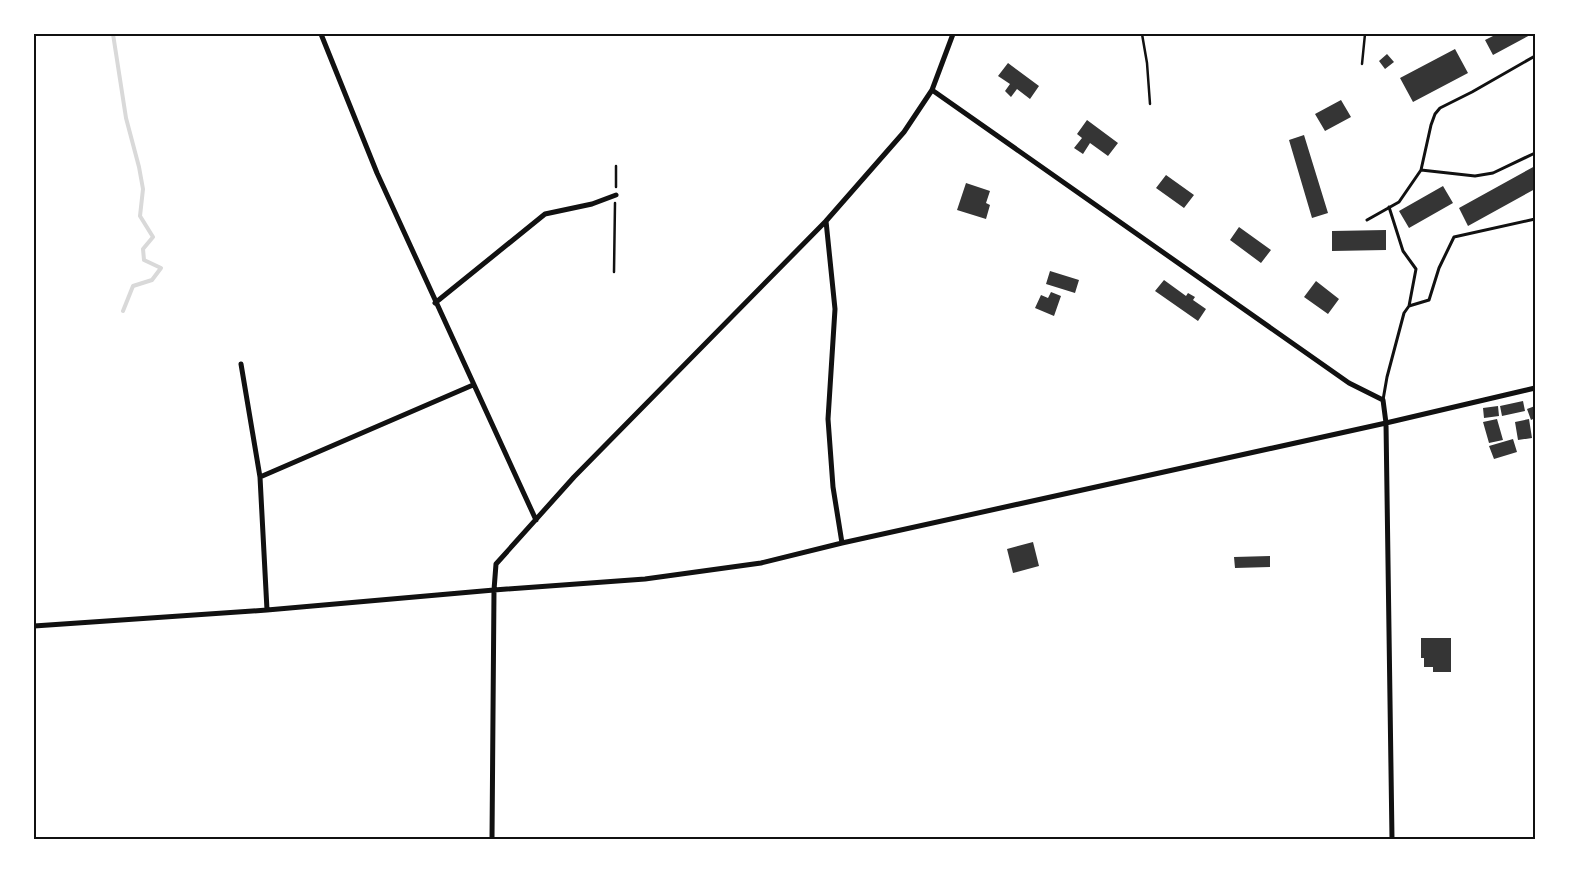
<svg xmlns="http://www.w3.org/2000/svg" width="1569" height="873" viewBox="0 0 1569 873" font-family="Spectral,serif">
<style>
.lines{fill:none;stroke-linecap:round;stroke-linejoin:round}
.stream{stroke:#d9d9d9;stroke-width:4}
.building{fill:#353535}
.path{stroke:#111;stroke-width:2.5}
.service{stroke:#111;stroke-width:3}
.minor{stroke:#111;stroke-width:5}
.neatline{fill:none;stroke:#111;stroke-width:2}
</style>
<rect width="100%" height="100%" fill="#fff"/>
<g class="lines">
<path class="stream" d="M113,34L126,118L139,167L143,189L140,216L153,237L143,249L144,260L161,268L152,280L133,286L123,311"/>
</g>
<path class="building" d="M1497,34H1532L1493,55L1485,40Z
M1455,49L1468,73L1413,102L1400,78Z
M1387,54L1394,62L1385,69L1379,61Z
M1008,63L1039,86L1030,99L1017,89L1011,97L1005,91L1010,84L998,76Z
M1341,100L1351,117L1325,131L1315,114Z
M1087,120L1118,143L1108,156L1090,143L1083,154L1074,148L1082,138L1077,134Z
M1304,135L1328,213L1312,218L1289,140Z
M1535,166V189L1468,226L1459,208Z
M1166,175L1194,195L1184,208L1156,188Z
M966,183L990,191L986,203L990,205L986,219L957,210Z
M1443,186L1453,203L1409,228L1399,211Z
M1239,227L1271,250L1261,263L1230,240Z
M1386,230V250L1332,251V231Z
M1050,271L1079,280L1075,293L1046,284Z
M1164,280L1186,296L1188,293L1195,297L1193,300L1206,309L1198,321L1155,291Z
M1316,281L1339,299L1328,314L1304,297Z
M1051,292L1061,296L1054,316L1035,308L1041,295L1048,298Z
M1523,401L1525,411L1502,416L1500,406Z
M1498,406L1499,416L1484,418L1483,408Z
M1535,406V418L1531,420L1527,409Z
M1497,419L1503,440L1489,443L1483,422Z
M1529,419L1532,438L1518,440L1515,422Z
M1513,439L1517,452L1494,459L1489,446Z
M1033,542L1039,566L1013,573L1007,549Z
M1270,556V567L1235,568L1234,557Z
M1421,638H1451V672H1433V667H1424V658H1421Z"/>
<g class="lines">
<path class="path" d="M1142,34L1147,63L1150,104
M1362,64L1365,34
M616,187V166
M614,272L615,203"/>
<path class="service" d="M1421,170L1475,176L1493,173L1535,153
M1389,207L1403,251L1416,269L1409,306
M1367,220L1399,202L1421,170L1431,125L1435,114L1440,108L1472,92L1535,56
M1383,400L1387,377L1404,313L1409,306L1429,300L1439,268L1454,237L1535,219"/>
<path class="minor" d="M321,34L377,173L536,520
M932,90L1349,383L1383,400L1386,423L1392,839
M826,221L835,309L828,419L833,487L842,543
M435,303L545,214L592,204L616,195
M241,364L260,477L267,610
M260,477L473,385
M34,626L267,610L494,590L645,579L761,563L842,543L1386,423L1535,388
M492,839L494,590L496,564L574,477L826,221L904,132L932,90L953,34"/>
</g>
<rect width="1569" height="873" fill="none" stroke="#ffffff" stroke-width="70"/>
<rect x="35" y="35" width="1499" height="803" class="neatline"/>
</svg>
